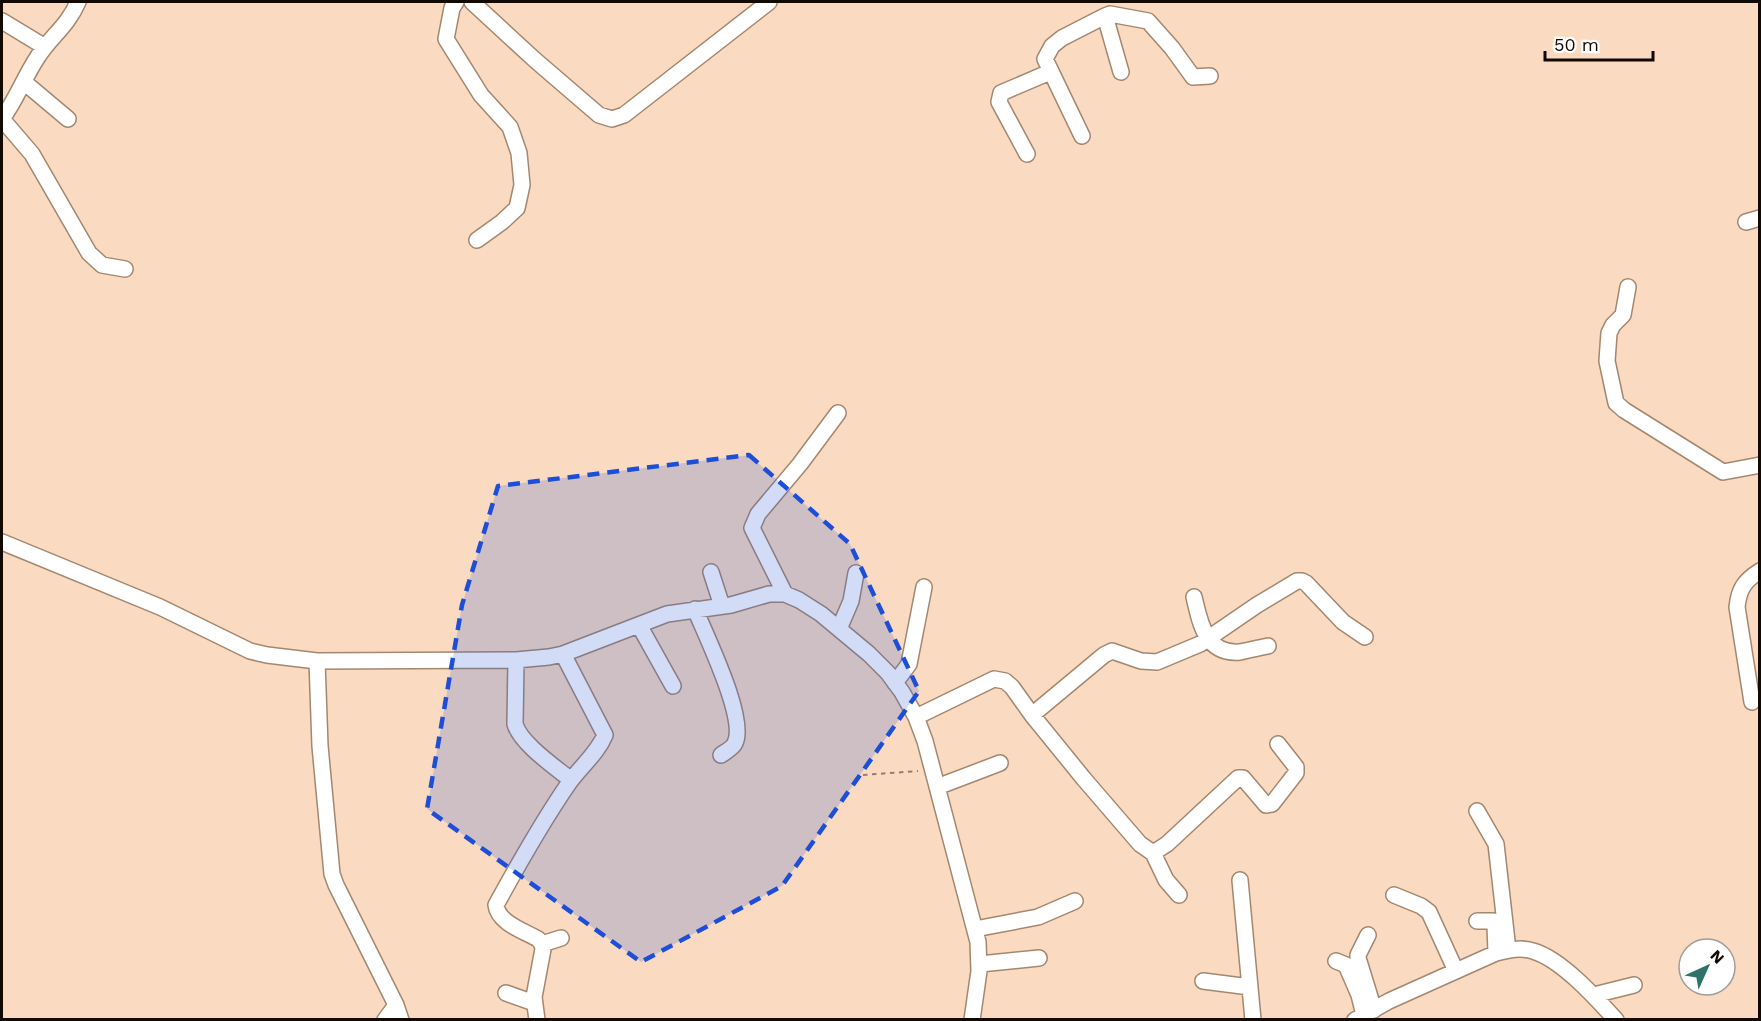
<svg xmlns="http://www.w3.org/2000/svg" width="1761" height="1021" viewBox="0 0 1761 1021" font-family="'Work Sans',sans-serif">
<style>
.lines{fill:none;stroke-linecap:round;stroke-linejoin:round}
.minor-casing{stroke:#a4876f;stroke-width:18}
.path{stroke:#947e6d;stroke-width:2;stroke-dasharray:4.5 4.5;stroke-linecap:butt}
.minor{stroke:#fff;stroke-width:15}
.marked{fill:#1d4ed8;fill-opacity:0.2;stroke:#1d4ed8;stroke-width:4.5;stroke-dasharray:12 8;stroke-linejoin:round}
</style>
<rect width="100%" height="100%" fill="#fadbc1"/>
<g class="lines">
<defs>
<path id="minor" d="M456,2L452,8L446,39L481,95L510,127L519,153L522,185L517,208L502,222L477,240
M472,2L535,60L599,115L612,119L624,115L769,2
M1105,16L1121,72
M2,21L45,47
M24,82L68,119
M2,119L32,154L89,253L102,265L125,269
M2,119C16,100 24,78 37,58C51,36 67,27 78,2
M1082,136L1045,59L1052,46L1062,38L1105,16L1110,14L1148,21L1172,48L1193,77L1210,76
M1027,154L999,102L1001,93L1050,72
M1746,222L1760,218
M1628,287L1623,315L1613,325L1609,333L1607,361L1616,403L1624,410L1723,472L1760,465
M2,542L160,607L250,651L267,655L317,661L516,660L549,657L563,654L667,614L731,605L769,594H785L799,600L821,614L869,654L888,673L902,692L916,717L925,741L978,942L979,971L972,1020
M711,572L722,606
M785,594L752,528L758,514L800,464L838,413
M1194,597C1200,622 1205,655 1240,652C1249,650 1258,648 1268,646
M695,609C706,636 747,719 735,743C733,748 725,752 721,755
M639,625L673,686
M839,629L851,601L856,573
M516,660L515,724C520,743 555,767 571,780
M317,661L320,746L332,874L336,885L396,1005L401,1020
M895,683L909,664L924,587
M1752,702L1737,607C1739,589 1744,581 1760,571
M1032,715L1104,655L1112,651L1141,661L1157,662L1200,644L1257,605L1297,581H1302L1306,583L1343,622L1365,637
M916,717L994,679L1005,681L1012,687L1032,715L1084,779L1140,844L1153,853L1166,880L1179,895
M937,787L1000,763
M1477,811L1496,844L1508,950
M1153,853L1167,844L1238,778H1243L1266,805L1272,804L1296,773V767L1278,744
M1240,880L1253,1020
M1394,895L1421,906L1429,912L1456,971
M1477,921H1493L1495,926L1496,953
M975,929L1038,917L1075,901
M1368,935L1358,955V958L1374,1010
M542,944L561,938
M1336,961L1346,965L1359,995L1364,1015
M980,964L1039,958
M1203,981L1250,987
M506,993L534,1003
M1594,995L1634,985
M385,1020L396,1005
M537,1020L534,997L543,949L542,944L538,939C524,931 498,923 496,905C519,863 542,822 569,783C581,766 597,754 605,735L563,654
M1355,1020L1389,1001L1496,953C1508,950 1521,947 1533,951C1561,959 1596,998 1616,1020"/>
</defs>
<use href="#minor" class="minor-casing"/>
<path class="path" d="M863,775L918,771"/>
<use href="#minor" class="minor"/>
</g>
<path class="marked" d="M749,455L850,544L919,691L782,886L641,962L427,809L462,605L498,486Z"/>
<rect width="1761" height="1021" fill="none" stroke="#130903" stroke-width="6"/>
<g transform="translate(1707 967) rotate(45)"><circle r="28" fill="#ffffff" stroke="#a19d9a" stroke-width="1.5"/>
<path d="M0-4.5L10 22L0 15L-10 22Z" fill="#2e7367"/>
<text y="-9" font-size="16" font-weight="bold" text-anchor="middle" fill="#130903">N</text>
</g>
<path d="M1545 51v9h108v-9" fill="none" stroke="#130903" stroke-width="3"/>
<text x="1554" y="51" font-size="18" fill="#130903" stroke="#ffffff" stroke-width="4.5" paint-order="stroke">50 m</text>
</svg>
